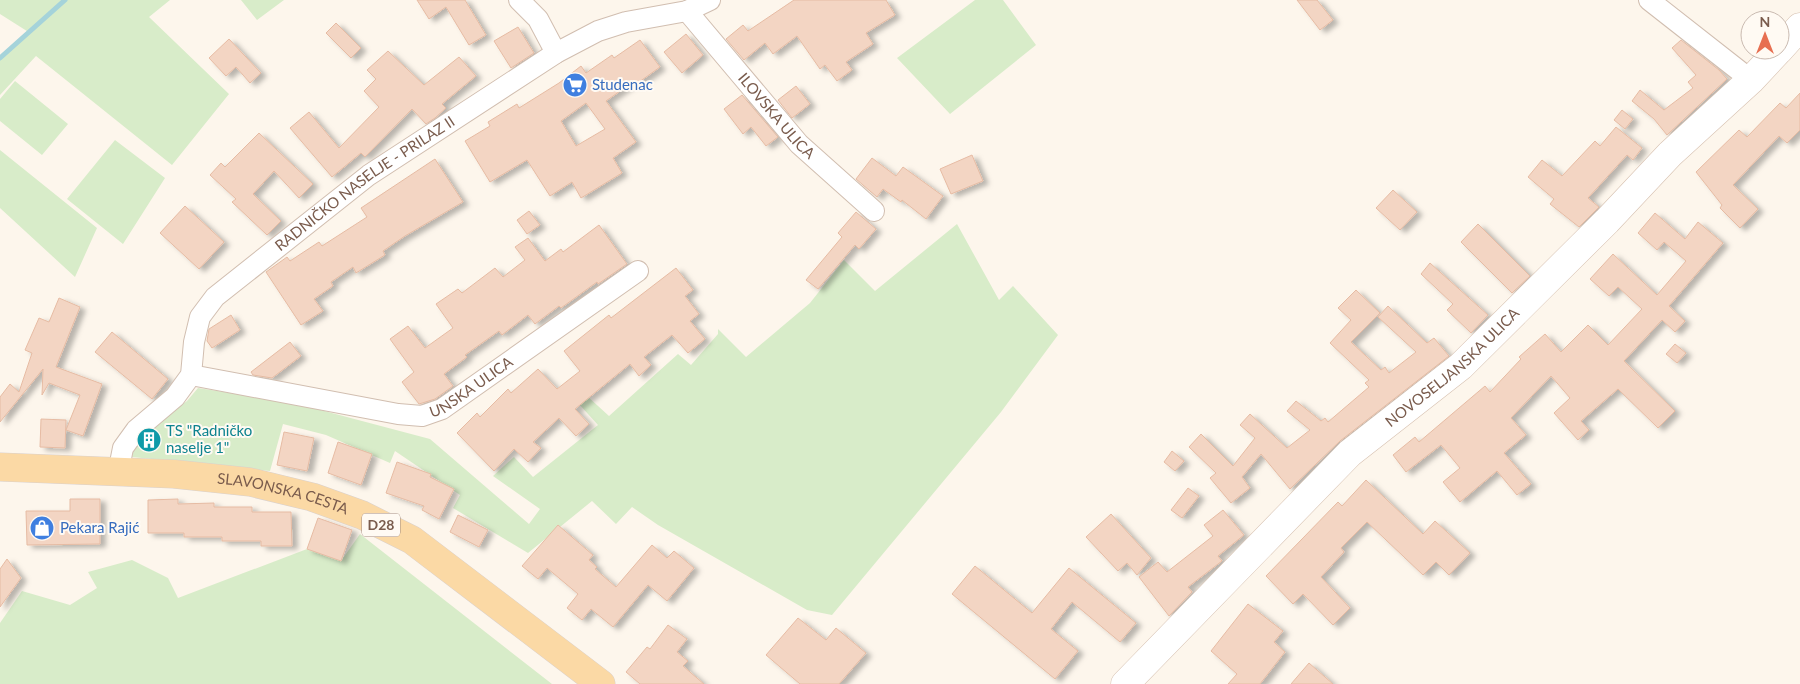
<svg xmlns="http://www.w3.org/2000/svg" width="1800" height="684" viewBox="0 0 1800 684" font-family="Lato,sans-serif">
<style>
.green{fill:#d8ecc9}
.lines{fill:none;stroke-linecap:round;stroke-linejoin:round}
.stream{stroke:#a5d3da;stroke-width:5}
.building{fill:#f3d5c3;stroke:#e6bba3;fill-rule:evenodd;filter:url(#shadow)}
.street-casing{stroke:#d1beb0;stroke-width:22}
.secondary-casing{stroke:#d6c0b0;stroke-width:29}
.primary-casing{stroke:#dad1cd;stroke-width:29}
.street{stroke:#fff;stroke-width:20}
.secondary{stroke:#fff;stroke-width:28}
.primary{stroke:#fbd9a5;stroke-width:28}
.labels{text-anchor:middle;stroke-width:4;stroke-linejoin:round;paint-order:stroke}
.shield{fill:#fffaf3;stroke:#a28b7f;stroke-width:1}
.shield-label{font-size:14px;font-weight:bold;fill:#7a5c4d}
.shop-label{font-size:15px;fill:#366cbe;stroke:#fffaf3;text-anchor:start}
.street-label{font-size:15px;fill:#7a5c4d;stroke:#fffaf3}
.culture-label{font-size:15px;fill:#0d838f;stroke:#fffaf3;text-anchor:start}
</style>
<defs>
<filter id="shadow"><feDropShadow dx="5.5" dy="3" stdDeviation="2.5" flood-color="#0004"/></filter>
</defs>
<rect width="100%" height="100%" fill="#fdf6ec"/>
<path class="green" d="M0,0H170L149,17L229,94L172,165L36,56L0,95V58L30,33L0,14Z
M241,0H284L257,20Z
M975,0H1003L1036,45L950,114L897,58Z
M15,81L68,124L42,155L0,121V99Z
M115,140L165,178L123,244L67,199Z
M0,150L97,228L75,277L0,208Z
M957,224L999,300L1013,286L1058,335L1001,412L832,615L807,610L658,525L632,507L616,524L592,501L528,553L453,508L460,495L395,451L390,463L326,435L283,424L270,471L132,457L135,444L161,420L187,401L198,388L294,403L430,439L529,524L540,509L493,476L514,457L533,477L598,425L568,392L575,385L609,416L678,354L691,365L718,334V329L746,357L810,303L844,260L875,291Z
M360,534L552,684H0V623L22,591L70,605L97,588L88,572L132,560L168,578L178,598L307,549L341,561Z"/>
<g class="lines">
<path class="stream" d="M0,58L65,0"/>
</g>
<path class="building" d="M417,0H465L486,35L469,45L446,7L429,19Z
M794,0H886L895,15L866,33L873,44L846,62L852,70L837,81L825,65L820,69L797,36L773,54L765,43L744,60L726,39L743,25L748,31Z
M1297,0H1317L1333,20L1320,30Z
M336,23L361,48L351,58L326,33Z
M518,27L534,53L511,68L494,41Z
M686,34L703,55L682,73L664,52Z
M229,39L261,73L250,83L236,67L226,76L209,58Z
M640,40L660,67L635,85L633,82L606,101L636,142L613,158L622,173L581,198L572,182L550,196L527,160L490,182L465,141L490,126L488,122L517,104L519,108L559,83L581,66L586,73L612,55L614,58ZM586,103L605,129L576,146L561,121Z
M1681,40L1719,70L1727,79L1667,135L1654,119L1632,101L1640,90L1664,110L1693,88L1688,82L1696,75L1672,48Z
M388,51L424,85L459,57L476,76L442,104L446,108L435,118L426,124L412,109L365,157L361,153L332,177L290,128L309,112L339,148L379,107L364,91L376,79L367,70Z
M796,86L810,104L792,118L778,100Z
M1800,93V130L1787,143L1779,136L1733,185L1758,209L1740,228L1720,208L1722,205L1696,172L1739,130L1747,137L1780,103L1786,108Z
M742,95L778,137L766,146L751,127L743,134L724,109Z
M1622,110L1633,119L1625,129L1614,120Z
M1616,127L1642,148L1633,160L1627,155L1588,198L1599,207L1579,227L1550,204L1554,199L1528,177L1542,160L1562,176L1595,141L1600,146Z
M259,133L313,184L299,198L274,171L253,194L281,221L267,235L232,202L236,199L210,175L221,163L225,167Z
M972,155L983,181L951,194L940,169Z
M872,158L896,176L903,167L943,196L926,219L902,200L901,202L883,189L877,197L856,179Z
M435,159L463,202L405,236L383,251L385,255L356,273L353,267L331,282L333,286L314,299L323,311L301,325L266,272L287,257L290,261L319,242L322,246L367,217L361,208Z
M1393,190L1417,212L1400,230L1376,208Z
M185,206L224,242L199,269L160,233Z
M529,211L540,225L527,234L517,220Z
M856,212L876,229L859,249L855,245L818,289L806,280L842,237L838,233Z
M1655,213L1685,239L1698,222L1723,243L1669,306L1685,321L1675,332L1662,320L1624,361L1675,411L1658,428L1618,389L1581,421L1589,430L1578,440L1554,413L1570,398L1551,376L1511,418L1526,435L1504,453L1531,484L1517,495L1497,471L1460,502L1443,482L1460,468L1441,445L1406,472L1393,455L1415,437L1419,442L1485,386L1490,392L1521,359L1519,357L1545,334L1561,352L1588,325L1608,345L1642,309L1618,287L1609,296L1590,279L1613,254L1657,295L1686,261L1664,242L1657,250L1638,233Z
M1478,224L1530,276L1512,293L1461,242Z
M599,225L627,264L598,284L597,282L561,308L559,306L535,324L528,315L502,335L499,331L465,355L467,357L444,374L453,386L435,399L419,404L402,382L414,372L390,339L408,326L425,348L453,328L436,304L458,289L462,293L495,268L503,277L525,260L515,247L528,238L545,261L561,249L563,252Z
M1430,263L1488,315L1471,333L1447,310L1453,304L1421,274Z
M676,268L693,290L685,296L699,314L690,321L705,339L688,353L672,335L644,357L651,365L639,376L630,364L575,409L589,424L576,436L559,418L533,442L541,448L528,462L514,449L494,471L457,433L477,413L480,417L508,389L511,393L538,369L557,389L580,371L564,351L609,315L611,318Z
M1356,290L1380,313L1351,342L1381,370L1385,367L1389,373L1416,352L1378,317L1388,306L1427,343L1434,338L1449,356L1340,441L1290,489L1261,454L1242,477L1250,488L1231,503L1210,478L1216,473L1189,447L1201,434L1233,466L1255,438L1240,425L1250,414L1287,448L1310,430L1287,411L1296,401L1321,421L1325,418L1328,422L1369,387L1365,383L1369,380L1330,343L1351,320L1338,308Z
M59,298L80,307L56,367L102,384L83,436L66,430L80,395L49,383L42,395L43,369L0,422V397L10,384L19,392L32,353L25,350L39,318L49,322Z
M231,315L240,330L212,348L207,341L209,329Z
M112,332L168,379L152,399L95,352Z
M290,342L301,356L272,378L253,375L251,372Z
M1675,344L1686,353L1677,363L1666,354Z
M41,419L66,420L65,448L40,447Z
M284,432L314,438L307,471L277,465Z
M338,442L372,454L361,485L328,473Z
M1172,451L1184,461L1175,471L1164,462Z
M397,462L431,474L430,477L454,489L439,519L422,510L424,506L386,493Z
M1366,480L1423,534L1435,521L1470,553L1449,575L1436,562L1423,575L1367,522L1341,548L1344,552L1321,577L1350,608L1333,625L1303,594L1293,604L1266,576L1338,502L1342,506Z
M1188,488L1199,496L1182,518L1171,510Z
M70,499H100V544L27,545L26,511H70Z
M178,499V504L214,503V507H252V512H291L292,546H261V541H222V537H184V533H148V500Z
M1223,510L1244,535L1218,556L1222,561L1188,587L1192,592L1169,616L1139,577L1158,562L1167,572L1213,536L1204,525Z
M1111,514L1151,558L1137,575L1127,563L1118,571L1086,537Z
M458,515L488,530L479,547L450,532Z
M318,518L352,530L341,561L307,549Z
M558,525L593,555L589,560L597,567L595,569L616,587L652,545L667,558L674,551L694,568L667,601L648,585L613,627L591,609L582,620L567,608L578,594L547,568L538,579L522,566Z
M7,559L21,578L0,607V569Z
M975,566L1032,613L1069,568L1136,623L1120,642L1072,602L1051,629L1078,651L1055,679L952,594Z
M1248,604L1283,631L1274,642L1285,652L1260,684H1228L1237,674L1211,651Z
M798,618L826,640L836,628L866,653L839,684H800L766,655Z
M668,625L687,639L677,652L688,661L683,666L704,684H640L626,672L647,647L650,649Z
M1309,663L1333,684H1291Z"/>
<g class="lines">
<defs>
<g id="street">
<path d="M519,0L538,19L556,53"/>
<path d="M1649,0L1751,80"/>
<path id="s1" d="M687,11L799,144L874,211"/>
<path id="s2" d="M191,375L398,414L422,416L442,409L638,271"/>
<path id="s3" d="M118,473L123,448L136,430L175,397L191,375L194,342L200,317L215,297L369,175L556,53L598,31L626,22L687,11L710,0"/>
</g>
<g id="secondary">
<path d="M1780,49L1800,27"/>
<path id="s4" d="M1125,684L1350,453L1461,366L1607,221L1670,154L1751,80L1779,50"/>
</g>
<g id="primary">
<path id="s5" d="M0,467L174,474L250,482L312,497L362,515L412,540L601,684"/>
</g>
</defs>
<use href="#street" class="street-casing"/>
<use href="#secondary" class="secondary-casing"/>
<use href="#primary" class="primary-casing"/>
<use href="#street" class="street"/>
<use href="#secondary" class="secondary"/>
<use href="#primary" class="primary"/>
</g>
<defs>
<symbol id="supermarket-disc" viewBox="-11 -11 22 22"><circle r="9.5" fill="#3f7fe0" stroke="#fffaf3"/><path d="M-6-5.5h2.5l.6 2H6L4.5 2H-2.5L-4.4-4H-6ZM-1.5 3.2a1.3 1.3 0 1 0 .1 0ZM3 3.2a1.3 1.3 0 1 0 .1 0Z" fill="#fff"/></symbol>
<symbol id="building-disc" viewBox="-11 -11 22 22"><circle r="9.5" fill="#0f9aa8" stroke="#fffaf3"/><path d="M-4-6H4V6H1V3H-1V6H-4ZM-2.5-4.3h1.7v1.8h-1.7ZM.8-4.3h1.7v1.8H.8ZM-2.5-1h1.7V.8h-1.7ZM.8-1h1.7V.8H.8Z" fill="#fff"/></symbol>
<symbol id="shop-disc" viewBox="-11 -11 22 22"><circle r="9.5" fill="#3f7fe0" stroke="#fffaf3"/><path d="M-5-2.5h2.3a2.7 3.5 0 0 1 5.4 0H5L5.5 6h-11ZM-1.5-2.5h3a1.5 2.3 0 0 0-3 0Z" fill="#fff"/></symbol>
</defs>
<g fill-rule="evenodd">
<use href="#supermarket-disc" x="561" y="71" width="28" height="28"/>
<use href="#building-disc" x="135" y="426" width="28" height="28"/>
<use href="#shop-disc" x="28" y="514" width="28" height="28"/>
</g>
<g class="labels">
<rect class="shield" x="362" y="513.5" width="38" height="23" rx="4"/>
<g class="shield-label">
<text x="381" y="530">D28</text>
</g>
<g class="shop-label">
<text x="592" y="90">Studenac</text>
<text x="60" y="533">Pekara Rajić</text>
</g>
<g class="street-label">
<text dy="5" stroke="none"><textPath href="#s1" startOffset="138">ILOVSKA ULICA</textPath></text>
<text dy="5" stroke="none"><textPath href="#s3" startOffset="398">RADNIČKO NASELJE - PRILAZ II</textPath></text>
<text dy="5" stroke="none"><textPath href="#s4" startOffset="456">NOVOSELJANSKA ULICA</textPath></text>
<text dy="5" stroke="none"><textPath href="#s2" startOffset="292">UNSKA ULICA</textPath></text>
<text dy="5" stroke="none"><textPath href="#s5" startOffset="285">SLAVONSKA CESTA</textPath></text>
</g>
<g class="culture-label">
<text x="166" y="436">TS "Radničko<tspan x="166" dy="17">naselje 1"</tspan></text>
</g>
</g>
<g transform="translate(1765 35)"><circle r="24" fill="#fffaf3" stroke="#cabbb1"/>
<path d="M0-4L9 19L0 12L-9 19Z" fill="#e76f51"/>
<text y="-8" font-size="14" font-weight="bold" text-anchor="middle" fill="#7a5c4d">N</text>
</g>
</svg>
